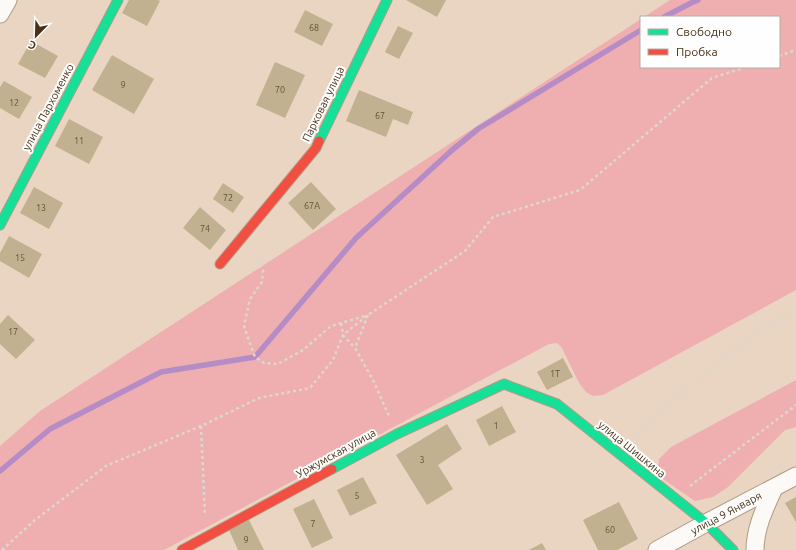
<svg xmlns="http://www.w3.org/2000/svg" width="796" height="550" viewBox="0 0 796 550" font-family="Ubuntu,sans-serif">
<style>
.green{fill:#efaeb0}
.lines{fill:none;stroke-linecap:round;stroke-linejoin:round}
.stream{stroke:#b58cc6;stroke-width:5.5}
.building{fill:#c2b190}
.street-casing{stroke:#af9c87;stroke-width:19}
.fast-casing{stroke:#af9c87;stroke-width:11}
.jam-casing{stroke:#af9c87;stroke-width:11}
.path{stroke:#ddd7cf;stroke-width:2.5;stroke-dasharray:3 3;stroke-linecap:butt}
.street{stroke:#fcf9f6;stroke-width:17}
.fast{stroke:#16e098;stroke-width:9}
.jam{stroke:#f24e42;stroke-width:9}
.labels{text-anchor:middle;stroke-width:4;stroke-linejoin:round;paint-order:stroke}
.number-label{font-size:9px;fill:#665135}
.street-label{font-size:11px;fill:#483117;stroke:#fefefe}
</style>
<rect width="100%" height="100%" fill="#e9d5c1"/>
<path class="green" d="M670,0H796V290L603,395L593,396L586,392L579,383L562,348L557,343L549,344L164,550H0V446L40,411L641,19V67H779V17H644Z
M796,380V427L785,430L728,487L713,497L695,501L657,475L659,459L671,447Z"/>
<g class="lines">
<path class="stream" d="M664,17L691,3L698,0
M0,471L50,429L161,372L255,357L356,238L451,151L478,129L641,30"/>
</g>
<path class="building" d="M129,0H158L160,1L147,26L122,13Z
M406,0H446L437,17Z
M305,10L333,24L322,46L294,32Z
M398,26L413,33L399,59L385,52Z
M31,41L58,56L45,78L18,64Z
M112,55L154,79L134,114L92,90Z
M275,62L305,75L285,118L256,105Z
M4,81L32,97L19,119L0,108V87Z
M359,90L413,112L408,125L393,119L386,137L346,121Z
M69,119L103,137L89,164L55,146Z
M311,182L336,209L313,230L288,203Z
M223,183L244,197L233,213L213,199Z
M34,187L63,203L49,229L20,213Z
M200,207L226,230L210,250L183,228Z
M9,236L42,254L29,278L0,261V253Z
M8,315L35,340L16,359L0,344V324Z
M563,358L573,377L547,390L537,372Z
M502,406L516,432L489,446L476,420Z
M447,424L462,449L438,465L453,489L427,505L396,455Z
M363,477L377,503L350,516L337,490Z
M796,497V522L785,503Z
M314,499L333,538L312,548L293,509Z
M619,502L638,539L617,550H598L583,520Z
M249,520L264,550H238L229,530Z
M542,543L546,550H529Z"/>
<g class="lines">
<defs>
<path id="street" d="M0,14L8,0
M657,550L706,523L796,476
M755,550C755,528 765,508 774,488"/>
<path id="fast" d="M319,141L387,0
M0,225L118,0
M332,469L397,434L504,384L557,404L706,523L733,550"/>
<path id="jam" d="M220,264L316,148L319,141
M182,550L332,469"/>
</defs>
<use href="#street" class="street-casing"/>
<use href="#fast" class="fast-casing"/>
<use href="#jam" class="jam-casing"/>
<path class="path" d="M779,56L796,50
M254,254L263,271L262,282L250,299L244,326L249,341L255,357L264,363L278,364L303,350L331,326L365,316
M368,315L355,348L373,380L389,416
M341,323L343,335L355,348
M201,426L205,515
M633,438L727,353L796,308
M690,486L796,405
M2,550L35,520L106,466L201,426L259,398L310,388L333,360L343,335L368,315L465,251L493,217L580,190L712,78L746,67"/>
<use href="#street" class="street"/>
<use href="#fast" class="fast"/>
<use href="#jam" class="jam"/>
</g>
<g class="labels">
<g class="number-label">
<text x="314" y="31">68</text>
<text x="123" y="88">9</text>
<text x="280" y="93">70</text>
<text x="14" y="106">12</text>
<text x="380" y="119">67</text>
<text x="79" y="144">11</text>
<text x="228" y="201">72</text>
<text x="312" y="209">67А</text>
<text x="41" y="211">13</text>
<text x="205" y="232">74</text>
<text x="20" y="261">15</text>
<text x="13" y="335">17</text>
<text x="555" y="377">1Т</text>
<text x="496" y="429">1</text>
<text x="422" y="463">3</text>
<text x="357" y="499">5</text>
<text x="313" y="527">7</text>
<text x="610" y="533">60</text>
<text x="246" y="543">9</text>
</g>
<g class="street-label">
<text transform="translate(323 104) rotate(-64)" y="4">Парковая улица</text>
<text transform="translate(48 107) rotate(-62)" y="4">улица Пархоменко</text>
<text transform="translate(632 449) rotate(39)" y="4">улица Шишкина</text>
<text transform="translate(336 453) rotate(-29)" y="4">Уржумская улица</text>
<text transform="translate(726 513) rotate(-28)" y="4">улица 9 Января</text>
</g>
</g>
<rect x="640" y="16" width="140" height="52" fill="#fefefe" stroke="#b5aca2"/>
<rect x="648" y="29" width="20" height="6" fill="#16e098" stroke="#b5aca2"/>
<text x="676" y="36" font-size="12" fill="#483117">Свободно</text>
<rect x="648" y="49" width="20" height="6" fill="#f24e42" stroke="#b5aca2"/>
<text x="676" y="56" font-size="12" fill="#483117">Пробка</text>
<g transform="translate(36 36) rotate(203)" stroke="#fefefe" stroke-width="3" paint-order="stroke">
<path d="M0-3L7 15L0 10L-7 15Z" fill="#483117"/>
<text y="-6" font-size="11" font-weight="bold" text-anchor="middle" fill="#483117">С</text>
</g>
</svg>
